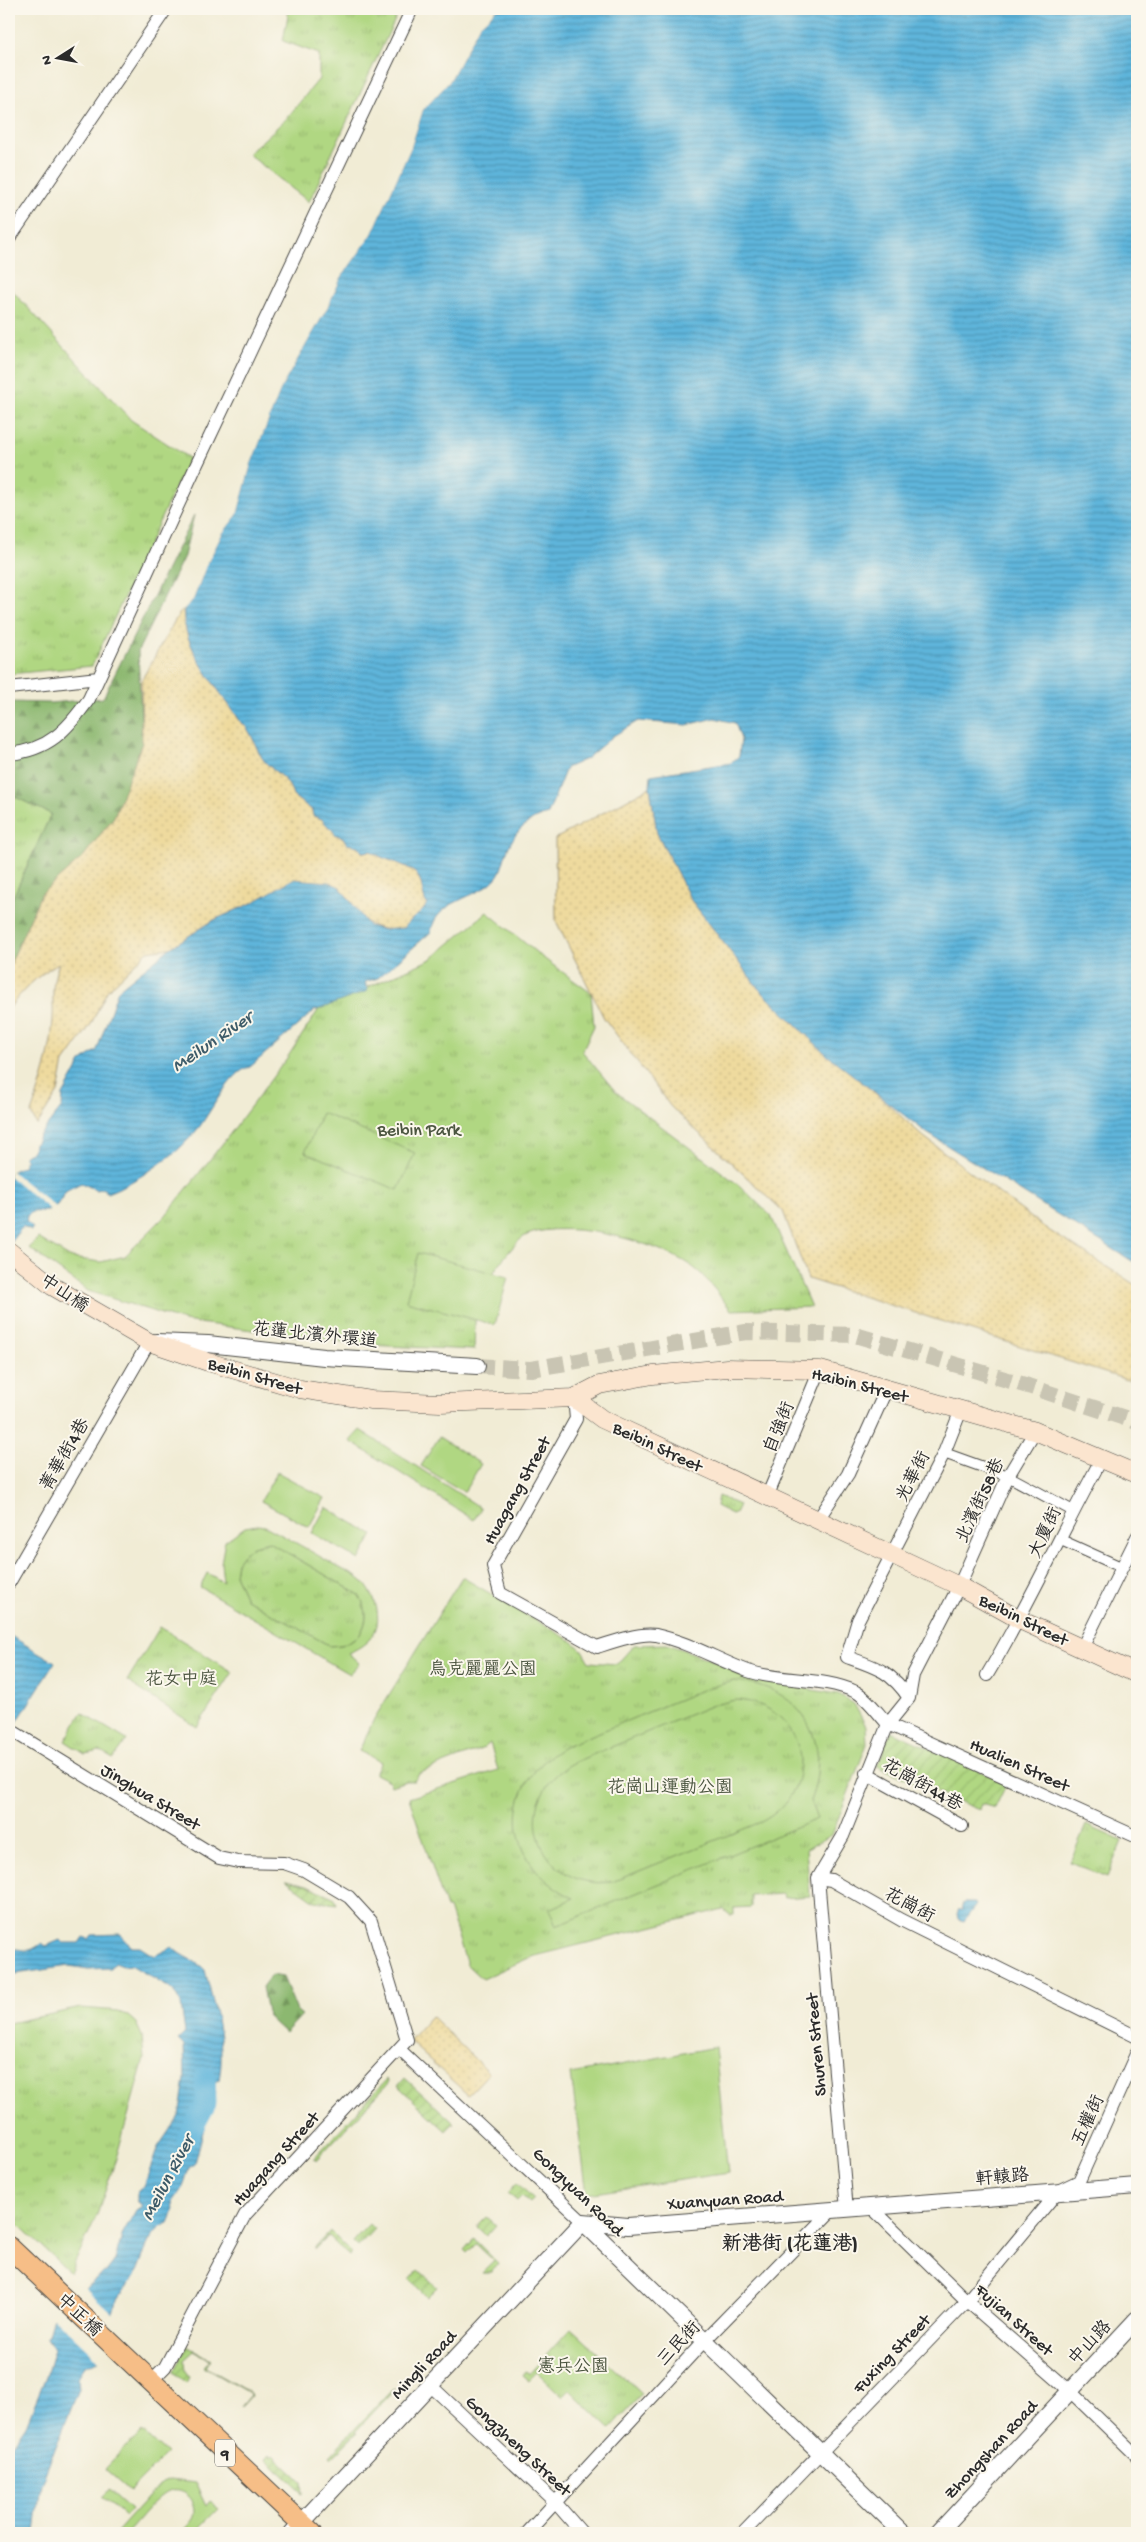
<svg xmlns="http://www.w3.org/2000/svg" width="1146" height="2542" viewBox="0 0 1146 2542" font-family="'Gochi Hand','LXGW WenKai TC',sans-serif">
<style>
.grass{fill:url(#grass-tufts);stroke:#6e8156}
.forest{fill:url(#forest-firs);stroke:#5c724e}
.sand{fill:url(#sand-dots);stroke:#8c8264}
.garden{fill:url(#garden-furrows);stroke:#6e8156}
.pitch{fill:#b0d782;stroke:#6e8156;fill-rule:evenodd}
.water{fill:url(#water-rules);stroke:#447083}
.pier{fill:#f1ecd5}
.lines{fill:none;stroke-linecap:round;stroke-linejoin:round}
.river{stroke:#5eb5db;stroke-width:21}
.tertiary-tunnel{stroke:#c9c5b3;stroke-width:16;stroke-dasharray:16 8;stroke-linecap:butt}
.pedestrian-casing{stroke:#494844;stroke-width:12}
.minor-casing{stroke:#494844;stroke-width:14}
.tertiary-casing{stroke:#494844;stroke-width:18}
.secondary-casing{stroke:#494844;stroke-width:19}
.primary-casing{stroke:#494844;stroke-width:22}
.pedestrian{stroke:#fff;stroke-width:10}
.minor{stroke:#fff;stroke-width:12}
.tertiary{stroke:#fff;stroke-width:16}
.secondary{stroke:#fbe5cf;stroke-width:18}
.primary{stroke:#f6be87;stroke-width:20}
.labels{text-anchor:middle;stroke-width:4;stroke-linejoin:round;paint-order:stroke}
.shield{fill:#fbf7ec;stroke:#696865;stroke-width:1}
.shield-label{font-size:16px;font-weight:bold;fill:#2b2b2b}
.park-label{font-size:18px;fill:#4c5641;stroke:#fbf7ec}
.street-label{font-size:18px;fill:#2b2b2b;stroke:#fbf7ec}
.water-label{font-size:19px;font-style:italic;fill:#3d5b69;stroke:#fbf7ec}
.quarter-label{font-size:20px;font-weight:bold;fill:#2b2b2b;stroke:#fbf7ec}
</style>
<defs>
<pattern id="grass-tufts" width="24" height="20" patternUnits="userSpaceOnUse" patternTransform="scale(1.25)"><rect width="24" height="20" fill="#b0d782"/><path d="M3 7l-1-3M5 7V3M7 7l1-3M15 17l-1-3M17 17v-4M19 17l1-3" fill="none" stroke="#98b970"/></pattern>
<pattern id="forest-firs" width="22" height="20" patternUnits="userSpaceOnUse" patternTransform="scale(1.25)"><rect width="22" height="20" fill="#8cb870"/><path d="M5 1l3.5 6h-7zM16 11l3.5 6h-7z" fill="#73965c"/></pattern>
<pattern id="sand-dots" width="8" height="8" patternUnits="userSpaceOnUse" patternTransform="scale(1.25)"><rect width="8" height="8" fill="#eeda9e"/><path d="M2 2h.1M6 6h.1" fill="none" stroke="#cb8" stroke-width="1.8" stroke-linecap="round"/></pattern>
<pattern id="garden-furrows" width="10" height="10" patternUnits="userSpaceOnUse" patternTransform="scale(1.25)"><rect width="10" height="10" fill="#b0d782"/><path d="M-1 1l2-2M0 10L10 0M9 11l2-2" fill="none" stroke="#98b970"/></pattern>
<pattern id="water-rules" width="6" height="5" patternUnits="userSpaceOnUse" patternTransform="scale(1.25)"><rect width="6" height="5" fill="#5eb5db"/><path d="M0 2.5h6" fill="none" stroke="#4e93b2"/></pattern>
</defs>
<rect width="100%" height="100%" fill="#fbf7ec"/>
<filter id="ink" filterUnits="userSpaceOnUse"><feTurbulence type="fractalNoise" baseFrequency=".02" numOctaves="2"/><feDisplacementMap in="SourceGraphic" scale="10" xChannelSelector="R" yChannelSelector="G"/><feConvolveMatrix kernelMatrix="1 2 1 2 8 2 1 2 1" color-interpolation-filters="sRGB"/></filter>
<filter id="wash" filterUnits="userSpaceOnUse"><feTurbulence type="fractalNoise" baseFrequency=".0096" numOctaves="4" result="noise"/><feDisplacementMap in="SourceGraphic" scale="20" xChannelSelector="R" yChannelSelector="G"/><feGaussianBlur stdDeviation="1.12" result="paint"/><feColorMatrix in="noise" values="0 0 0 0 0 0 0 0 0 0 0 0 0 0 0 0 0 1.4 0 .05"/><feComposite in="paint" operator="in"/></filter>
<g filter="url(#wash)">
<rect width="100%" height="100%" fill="#f1ecd5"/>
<path class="grass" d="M286,9H400L309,202L248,154L286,119L319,79V54L283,41L288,15Z
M9,287L131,420L189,458L92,666L9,674Z
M9,794L51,814L9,906Z
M487,912L542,957L591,993L594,1026L582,1051L616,1092L740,1186L771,1216L811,1307L731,1310C721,1298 711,1283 699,1272C667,1243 568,1218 527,1235C514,1240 481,1288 478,1301C474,1316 475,1335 474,1350L367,1345L184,1321L88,1291L29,1248L38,1238L71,1258L101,1262L125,1256L166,1215L230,1134L287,1058L319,1009L431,959Z
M718,1496L739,1505L735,1513L732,1514L716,1506Z
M269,1542L358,1594C368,1609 369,1620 359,1636L342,1645L330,1646L246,1599L235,1574L237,1562L243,1554L253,1546Z
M462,1577L573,1642L582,1650L589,1662L617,1664L634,1645L667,1644L781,1685L838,1694L854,1704L866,1726L867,1744L832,1835L806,1849L810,1896L784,1898L783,1894L751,1896V1907L734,1908V1915H730L723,1909L531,1957L482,1979L467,1965L449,1908H446L409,1798L498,1770L490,1743L484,1748L420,1773L414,1781H406L391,1786L389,1781L375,1774L381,1762L359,1751L374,1719Z
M160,1627L233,1672L197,1727L127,1681Z
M82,1713L127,1740L113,1759L100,1751L85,1754L65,1741Z
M1086,1825L1122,1841L1107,1877L1070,1862Z
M81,2008L119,2011L128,2016L136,2023L142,2036L144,2059L115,2162L97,2215L70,2273L9,2216V2023Z
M571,2328L642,2394L610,2429L570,2390L563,2397L537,2372L528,2381L522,2376L525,2372L529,2374Z"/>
<path class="forest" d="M194,515L184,556L138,651L142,743L114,817L83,857L41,894L9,967V906L51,814L9,794V702L50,703L103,698Z
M271,1975L283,1977L297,2011L302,2015L285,2033L268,2017L262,1987Z"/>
<path class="sand" d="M184,609C180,646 221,692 241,722C254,732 255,751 266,763C277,774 290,780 293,796L312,810L313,816L322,819C328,829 341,832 347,844L358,846L362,852L371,851C385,862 411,863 419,878C423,886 422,896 427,904C421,916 412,917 403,929C365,933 359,915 340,887L252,903L214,920L170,948L148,951L107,991L90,1026L64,1062L58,1092L37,1125L31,1113C42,1083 51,1053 53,1020C54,995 50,987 59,963C39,974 22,990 9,1009V967L41,894L83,857L114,817L142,743L141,681L178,615Z
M650,787L657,833L691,900L759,989L924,1137L1045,1228L1137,1286V1383L808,1279L783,1211L671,1107L604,1018L556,921L555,839Z
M431,2016L489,2073L468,2095L409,2041Z"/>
<path class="garden" d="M891,1731L1007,1783L995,1808L981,1804L979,1810L877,1766Z
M286,1880L307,1885L335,1898L337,1904L315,1901Z
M405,2078L454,2123L446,2131L398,2086Z
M387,2079L389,2082L316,2160L314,2158Z
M517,2183L534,2199L530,2203L522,2196L517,2201L508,2193Z
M487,2217L496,2225L486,2236L477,2227Z
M369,2224L374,2229L357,2247L352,2242Z
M330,2231L352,2253L349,2256L328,2236L315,2249L314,2248Z
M474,2239L498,2263L491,2273H482L494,2261L476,2244L467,2253L464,2250Z
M419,2270L437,2287L427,2297L410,2280Z
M187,2346L211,2360L205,2367L250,2393L251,2396L241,2407L250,2396L249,2393L203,2367L210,2360L194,2351L184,2360L185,2372L189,2377L186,2383L173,2372Z
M395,2389L355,2432L357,2433L331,2458L329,2456L392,2390Z
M270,2455L272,2457L274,2455L302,2482L303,2493L266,2459Z"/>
<path class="pitch" d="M322,1113L415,1153L398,1190L305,1152Z
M418,1253L508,1277L495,1325L406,1301Z
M360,1430L481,1508L474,1520L350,1441Z
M439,1437L481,1464L464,1492L421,1466Z
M277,1472L325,1498L309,1527L261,1501Z
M326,1507L373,1535L359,1560L312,1533Z
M257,1525L265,1526C289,1539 313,1552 336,1566C345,1571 356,1575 363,1582C373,1592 380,1610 377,1625C374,1639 361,1648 348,1653L359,1663L349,1674L200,1587L207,1573L223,1582L221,1563L225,1541L245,1527ZM269,1542L358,1594C368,1609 369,1620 359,1636L342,1645L330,1646L246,1599L235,1574L237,1562L243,1554L253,1546Z
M734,1681C800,1685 834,1740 810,1801L817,1819L556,1926L549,1909L574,1898C503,1866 496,1782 568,1745L707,1688ZM735,1700C806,1703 825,1789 761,1822L612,1882C536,1892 506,1797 575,1762L713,1705Z
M715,2047L728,2173L587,2194L571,2074Z
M142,2431L167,2454L130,2491L105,2469Z
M169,2480L195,2483L206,2506L210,2501L219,2508L194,2533H180C184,2529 190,2524 193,2519C200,2505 187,2488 172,2491C159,2493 137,2523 127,2533H116L160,2484Z
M109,2490L131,2510L125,2517L102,2497Z"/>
<path class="water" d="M497,9H1137V1264L927,1133L827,1055L759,989L691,900L657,833L650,787L651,775L731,763L739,756L741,739L735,723L715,718L687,725L638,721L613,736L586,759L566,768L548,814C527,819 513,833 506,854C503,862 502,871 496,878C477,900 436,899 431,932L378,978L365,982L368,991L314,1011L250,1067C232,1070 211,1111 200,1126C194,1134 186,1142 179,1149C157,1167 133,1183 107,1193L103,1188L97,1190L81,1183L67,1190L57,1205L47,1211L32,1212L27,1216L26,1221L33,1228L31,1231L23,1226L9,1244V1173L23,1166L26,1160L24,1156L32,1151L39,1136L62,1107L63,1095L81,1062L97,1050L118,990L170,948L214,920L252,903L293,879L329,882L340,887L369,926L384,930L403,928C412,916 421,916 427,904C422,896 423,886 419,878C411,863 385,862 371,851L362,852L358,846L347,844L343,837L336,835C332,828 326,826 322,819L313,816L312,810L293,796C290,780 277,774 266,763C255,751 254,732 241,722C221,692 180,646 184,609L193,600L206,566L222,534L237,515L251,464L282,386L326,310L341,278L372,234L411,147L423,110L449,82L479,26Z
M9,1635L55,1662L17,1722L9,1716Z
M963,1903H975L976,1905L964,1921L958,1919L957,1914L959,1909L961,1911Z
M120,1934L132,1947H140L154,1956L172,1947C182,1958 195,1959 205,1970C214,2007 226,2041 219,2080L210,2084L216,2092L211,2101L200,2109L204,2128L195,2163L189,2168L183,2187L173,2201L174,2211L169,2223C143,2232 145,2265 130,2283C123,2292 116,2300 112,2312C107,2328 104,2345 100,2361L85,2366L78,2377L79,2389L41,2484L35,2533H9V2450L26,2425L46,2376L54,2349L47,2338L53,2317L86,2287L106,2272L115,2260L123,2233L136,2210L142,2206L137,2201V2192L144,2186L158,2147L179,2116L185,2079L184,2046L178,2040L185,2033L181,2004L173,1990L131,1965L123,1966L115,1963L111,1968L88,1969L69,1966L9,1975V1950C24,1946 24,1957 42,1943L46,1946L60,1940L63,1943H79L83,1937L89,1939L92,1935Z"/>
<path class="pier" d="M493,9H497L479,26L449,82L423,110L411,147L372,234L341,278L326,310L282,386L251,464L237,515L222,534L206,566L193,600L181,612L182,608L191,599L204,565L219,532L234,514L249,463L280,385L324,309L338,277L370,233L409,147L420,108L447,80L477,25Z
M10,1170L57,1208L52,1211L9,1176Z
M83,2286L114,2315L102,2363L52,2316Z"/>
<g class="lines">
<path class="river" d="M187,2139L206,2103L205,2077"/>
</g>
</g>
<g filter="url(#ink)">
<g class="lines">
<path class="tertiary-tunnel" d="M477,1366L531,1369L746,1332L855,1335L1028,1386L1137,1422"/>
<defs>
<path id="pedestrian" d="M944,1453L1008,1476L1073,1511
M1061,1540L1121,1567"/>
<path id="minor" d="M9,239L164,12V9
M9,688L98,678
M9,754C49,750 67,730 89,699L196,466L412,9
M574,1398L576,1419L493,1566L500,1593L597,1647C612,1642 640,1632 656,1635C688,1642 718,1660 748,1671C783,1683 822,1676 856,1692C868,1698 879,1715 888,1724L1137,1837
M767,1497L820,1370
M817,1521L848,1474L887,1388
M9,1583L149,1342
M1082,1648L1137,1537
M987,1675C1029,1605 1062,1531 1101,1460
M909,1698C891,1671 876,1667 847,1657L858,1620L944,1453L961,1410
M9,1729L219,1858L238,1862L284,1863L304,1870L349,1897L371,1921L407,2040L245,2215L165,2367L151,2381
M866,1773L962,1826
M818,1878L843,1836L888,1724L909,1698L913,1675L959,1586L1008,1476L1035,1431
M818,1878L831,1880L901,1920L1137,2037
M818,1878L847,2210
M399,2049L583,2222
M870,2206L967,2301L1070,2391L1137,2456
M430,2385L555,2502L582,2533
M527,2533L704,2341L830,2212
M743,2533L967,2301L1058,2191L1079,2181L1137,2052"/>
<path id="tertiary" d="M156,1342L208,1344L324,1357L477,1366
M583,2222L628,2226L1137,2186
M583,2222L903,2533
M292,2533L583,2222
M938,2533L1137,2319"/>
<path id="secondary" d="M9,1251L52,1286L149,1342L208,1362L300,1389L371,1400L440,1403L574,1398L602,1419L959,1586L1020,1620L1137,1674
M574,1398L599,1385L653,1375L727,1368L820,1370L1035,1431L1137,1474"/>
<path id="primary" d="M9,2247L312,2533"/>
</defs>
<use href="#pedestrian" class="pedestrian-casing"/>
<use href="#minor" class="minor-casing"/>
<use href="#tertiary" class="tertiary-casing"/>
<use href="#secondary" class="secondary-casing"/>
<use href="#primary" class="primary-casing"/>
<use href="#pedestrian" class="pedestrian"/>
<use href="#minor" class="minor"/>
<use href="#tertiary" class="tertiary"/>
<use href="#secondary" class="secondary"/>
<use href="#primary" class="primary"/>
</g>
</g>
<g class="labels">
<rect class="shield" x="215" y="2439.5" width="20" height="27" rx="4"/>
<g class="shield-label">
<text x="225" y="2459">9</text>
</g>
<g class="park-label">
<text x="419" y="1135">Beibin Park</text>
<text x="483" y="1674">烏克麗麗公園</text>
<text x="181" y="1684">花女中庭</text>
<text x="670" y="1792">花崗山運動公園</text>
<text x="573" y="2371">憲兵公園</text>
</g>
<g class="street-label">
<text transform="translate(65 1292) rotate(34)" y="6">中山橋</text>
<text transform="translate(315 1334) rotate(6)" y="6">花蓮北濱外環道</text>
<text transform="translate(255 1375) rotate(16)" y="6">Beibin Street</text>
<text transform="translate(860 1384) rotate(14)" y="6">Haibin Street</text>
<text transform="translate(778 1427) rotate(-68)" y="6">自強街</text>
<text transform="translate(658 1446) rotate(25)" y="6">Beibin Street</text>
<text transform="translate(64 1454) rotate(-60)" y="6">菁華街4巷</text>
<text transform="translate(912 1476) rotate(-63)" y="6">光華街</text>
<text transform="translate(516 1490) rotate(-61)" y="6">Huagang Street</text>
<text transform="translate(979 1500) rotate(-65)" y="6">北濱街58巷</text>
<text transform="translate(1044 1532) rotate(-65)" y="6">大廈街</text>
<text transform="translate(1024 1619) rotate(26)" y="6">Beibin Street</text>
<text transform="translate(1020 1764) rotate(24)" y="6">Hualien Street</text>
<text transform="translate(923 1784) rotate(29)" y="6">花崗街44巷</text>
<text transform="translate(151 1796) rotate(31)" y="6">Jinghua Street</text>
<text transform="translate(910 1904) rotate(28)" y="6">花崗街</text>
<text transform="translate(815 2045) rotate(-95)" y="6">Shuren Street</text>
<text transform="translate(1087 2120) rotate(-66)" y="6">五權街</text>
<text transform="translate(275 2158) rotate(-48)" y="6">Huagang Street</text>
<text transform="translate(1002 2176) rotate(-5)" y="6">軒轅路</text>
<text transform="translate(579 2191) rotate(44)" y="6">Gongyuan Road</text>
<text transform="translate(725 2199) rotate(-4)" y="6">Xuanyuan Road</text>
<text transform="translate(80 2314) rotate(43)" y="6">中正橋</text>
<text transform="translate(1015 2319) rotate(42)" y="6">Fujian Street</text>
<text transform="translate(1089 2342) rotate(-47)" y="6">中山路</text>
<text transform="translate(678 2343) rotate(-47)" y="6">三民街</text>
<text transform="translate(891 2353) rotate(-46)" y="6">Fuxing Street</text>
<text transform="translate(423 2364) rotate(-47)" y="6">Mingli Road</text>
<text transform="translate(519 2445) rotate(43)" y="6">Gongzheng Street</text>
<text transform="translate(990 2449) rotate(-47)" y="6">Zhongshan Road</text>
</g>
<g class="water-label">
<text transform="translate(211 1040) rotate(-34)" y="7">Meilun River</text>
<text transform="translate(166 2177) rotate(-62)" y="7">Meilun River</text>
</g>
<g class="quarter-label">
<text x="790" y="2249">新港街 (花蓮港)</text>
</g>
</g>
<rect width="1146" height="2542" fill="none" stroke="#fbf7ec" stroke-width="30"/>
<g transform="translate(58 58) rotate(259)" stroke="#fbf7ec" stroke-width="4" paint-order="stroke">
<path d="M0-4L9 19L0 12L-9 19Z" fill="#2b2b2b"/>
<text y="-8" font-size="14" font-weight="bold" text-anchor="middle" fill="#2b2b2b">N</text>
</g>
</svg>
